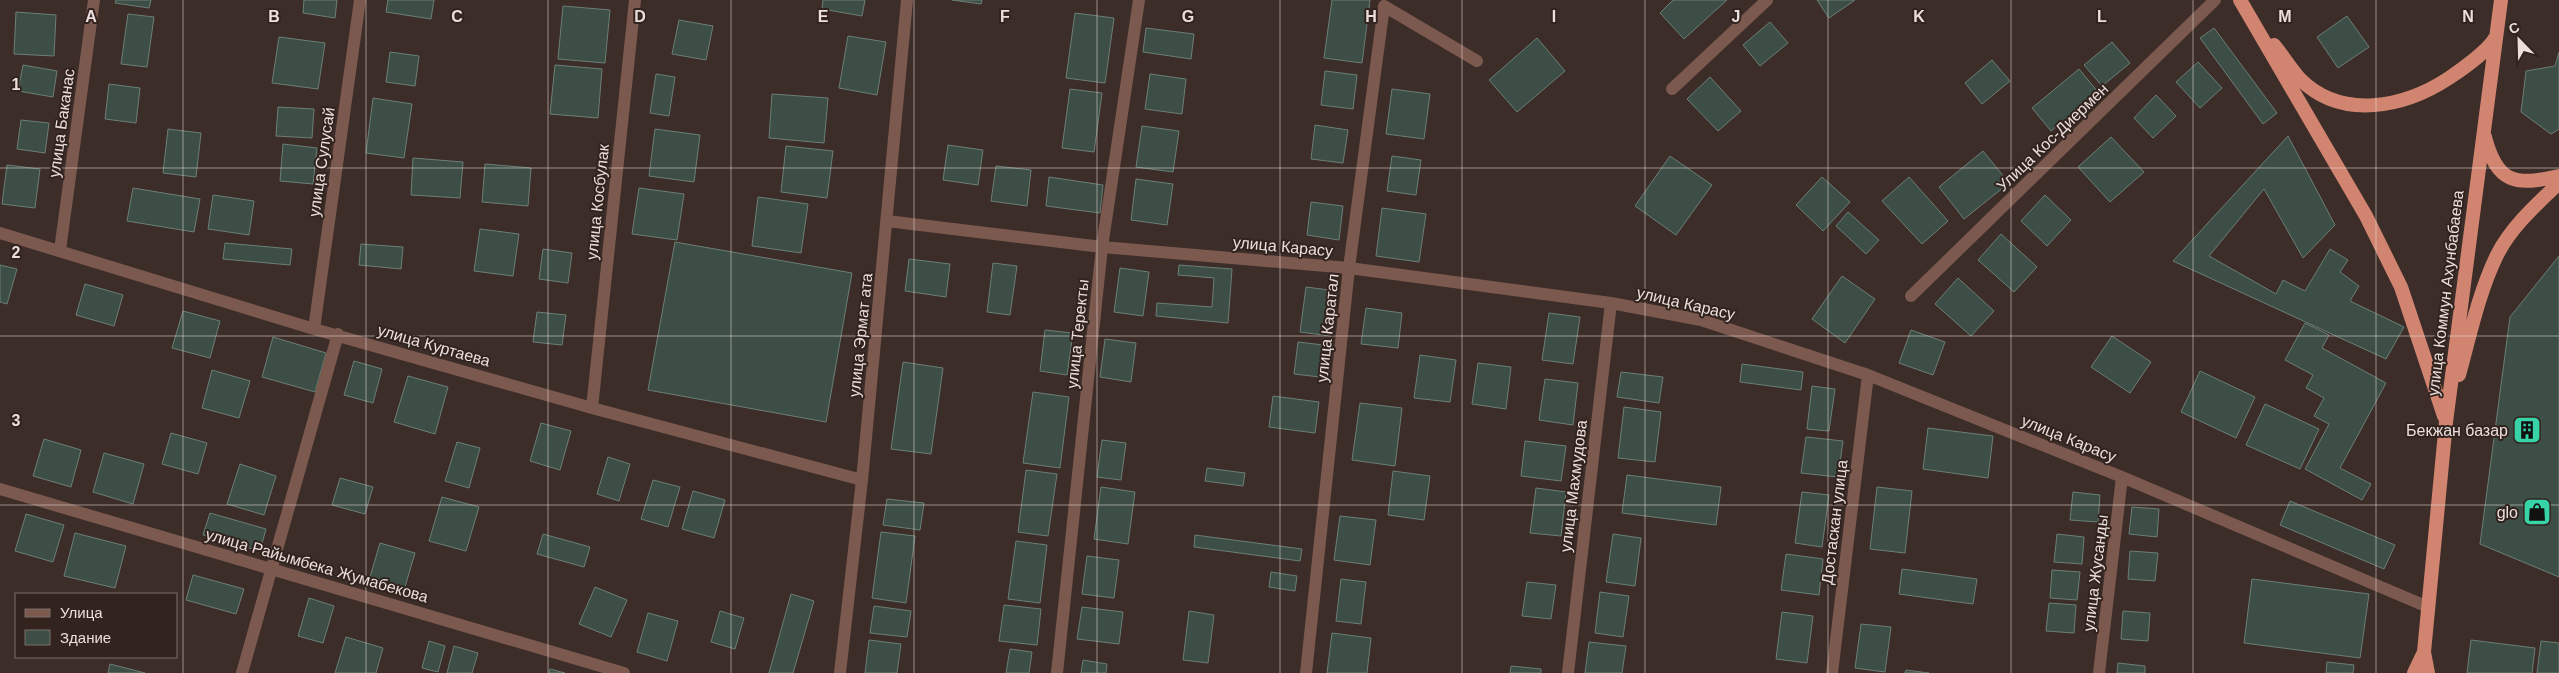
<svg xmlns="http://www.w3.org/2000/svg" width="2559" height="673" viewBox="0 0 2559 673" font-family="Helvetica,sans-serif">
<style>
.building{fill:#3c4e46;stroke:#6b7f77}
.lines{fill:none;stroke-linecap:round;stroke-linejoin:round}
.minor{stroke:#7b594f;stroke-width:12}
.trunk{stroke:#d18570;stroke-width:14}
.grid{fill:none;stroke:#eadfdc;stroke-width:1;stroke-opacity:0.55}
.labels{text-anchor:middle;stroke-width:4;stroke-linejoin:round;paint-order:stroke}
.street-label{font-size:16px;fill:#eadfdc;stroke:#32231e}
.poi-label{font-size:16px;fill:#eadfdc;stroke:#32231e;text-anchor:end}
.grid-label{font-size:16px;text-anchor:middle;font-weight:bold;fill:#eadfdc;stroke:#32231e;stroke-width:4;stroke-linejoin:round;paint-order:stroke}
</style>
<rect width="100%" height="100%" fill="#3d2d28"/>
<path class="building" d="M116,0H151L149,8L115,3Z
M304,0H337L335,18L303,13Z
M388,0H434L431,19L386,12Z
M823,0H865L862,16L822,9Z
M952,0H982L981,4Z
M1332,0H1370L1362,63L1324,58Z
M1673,0H1727L1684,39L1660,13Z
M1817,0H1855L1829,18Z
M563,6L610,10L605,63L558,59Z
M16,12L56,15L54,56L14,54Z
M1075,13L1114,18L1105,83L1066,78Z
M128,14L154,17L147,67L121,64Z
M2347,16L2369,47L2338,68L2317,37Z
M679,20L713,26L706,60L672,54Z
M1770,22L1788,43L1760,66L1743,45Z
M1146,28L1194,34L1191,59L1143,52Z
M2214,28L2277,113L2263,124L2200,38Z
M848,36L886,42L877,95L839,88Z
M279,37L325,43L318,89L272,83Z
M1537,38L1565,71L1517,112L1489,80Z
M2112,42L2130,63L2102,86L2084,65Z
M390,52L419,56L415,86L386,82Z
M2559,52V129L2551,134L2521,112L2526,71L2555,66Z
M1992,60L2010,81L1982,104L1965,83Z
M2198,62L2222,88L2200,108L2176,82Z
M23,65L57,71L53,97L18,91Z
M555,65L602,69L598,118L550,114Z
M2079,69L2098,92L2051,131L2032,108Z
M1325,71L1357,75L1353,109L1321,105Z
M656,74L675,77L669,116L650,113Z
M1150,74L1186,79L1182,114L1145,109Z
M1710,77L1741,111L1718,131L1687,99Z
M109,84L140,88L136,123L105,119Z
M1070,89L1102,93L1094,152L1062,148Z
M1392,89L1430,94L1424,139L1386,134Z
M772,94L828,98L824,143L769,138Z
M2156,95L2176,116L2153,138L2134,118Z
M373,98L412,104L404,158L366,153Z
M278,107L314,109L312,138L276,136Z
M21,120L49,123L45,153L17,149Z
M1315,125L1348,130L1343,163L1311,159Z
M1142,126L1179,131L1173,172L1136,167Z
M168,129L201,133L196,177L163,173Z
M655,129L700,135L694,182L649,176Z
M2288,136L2335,225L2303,258L2264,189L2209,256L2276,294L2283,280L2305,291L2330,249L2348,260L2340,272L2359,286L2350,301L2404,327L2386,359L2173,261Z
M2111,137L2144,172L2110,202L2078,167Z
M283,144L317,148L313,184L280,181Z
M948,145L983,150L978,185L943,180Z
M786,146L833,151L827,198L781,192Z
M1983,151L2009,183L1964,219L1939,187Z
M1392,156L1421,160L1416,195L1387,191Z
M1670,156L1712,185L1676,235L1635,206Z
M413,158L463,162L460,198L411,195Z
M485,164L531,168L528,206L482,202Z
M7,165L40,169L35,208L2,204Z
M996,166L1031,170L1027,206L991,201Z
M1049,177L1103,185L1100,213L1046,206Z
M1822,177L1850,202L1823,231L1796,205Z
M1909,177L1948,221L1922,244L1882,201Z
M1136,179L1173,184L1167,225L1131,220Z
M133,188L200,199L194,232L127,221Z
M639,188L684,194L677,240L632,234Z
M213,195L254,201L249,235L208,229Z
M2045,195L2071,220L2047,246L2021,221Z
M758,197L808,204L801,253L752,246Z
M1311,202L1343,206L1339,240L1307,235Z
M1382,208L1426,214L1419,262L1376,256Z
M1848,212L1879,240L1866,254L1836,226Z
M480,229L519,234L513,276L474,271Z
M2001,234L2037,267L2014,292L1978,260Z
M675,242L852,273L826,422L648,390Z
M225,243L292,249L290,265L223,259Z
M361,244L403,247L401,269L359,265Z
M543,249L572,253L568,283L539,279Z
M2559,256V577L2480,544L2510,317Z
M909,259L950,264L946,297L905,291Z
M993,263L1017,266L1010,315L987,312Z
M0,265L17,269L7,304L0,302Z
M1179,265L1232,269L1228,323L1156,316L1157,303L1212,307L1214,278L1178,275Z
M1120,268L1149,272L1143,316L1114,312Z
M1842,276L1875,299L1845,343L1812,319Z
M1958,278L1994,311L1971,336L1935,304Z
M85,284L123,295L114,326L76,315Z
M1306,287L1337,291L1331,336L1300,332Z
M1366,308L1402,313L1398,348L1361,344Z
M183,311L220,321L210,358L172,348Z
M537,312L566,315L562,345L533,342Z
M1549,313L1580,317L1573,364L1542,360Z
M2305,323L2329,335L2322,348L2386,383L2340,468L2371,484L2362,500L2305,469L2329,424L2314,416L2324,398L2306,388L2313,375L2285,360Z
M1045,330L1073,333L1067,375L1040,371Z
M1911,330L1945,342L1933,375L1899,363Z
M2112,336L2151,362L2130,393L2091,367Z
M273,337L326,353L315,392L262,377Z
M1105,339L1136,343L1131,382L1100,377Z
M1298,342L1332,346L1328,378L1294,374Z
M1420,355L1456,360L1450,402L1414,398Z
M354,361L382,369L373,403L344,395Z
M903,362L943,368L931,454L891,449Z
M1478,363L1511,367L1506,409L1472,404Z
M1742,364L1803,372L1801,390L1740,382Z
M212,370L250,381L239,418L202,408Z
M2200,371L2255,397L2236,438L2181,412Z
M1621,372L1663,377L1659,403L1617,397Z
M408,376L448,387L435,434L394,422Z
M1545,379L1578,383L1573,425L1539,420Z
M1812,386L1835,389L1829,431L1807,429Z
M1033,392L1069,397L1060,468L1023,463Z
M1273,396L1319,402L1315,433L1269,427Z
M1360,403L1402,408L1395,466L1352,460Z
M2265,404L2319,429L2300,469L2246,445Z
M1624,407L1661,412L1655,462L1618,458Z
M541,423L571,431L560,470L530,461Z
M1928,428L1993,436L1988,478L1923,469Z
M171,433L207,443L198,474L162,464Z
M1806,437L1843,441L1838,477L1801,473Z
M44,439L81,450L71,487L33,476Z
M1102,440L1126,443L1121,480L1097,477Z
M1525,441L1566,446L1561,481L1521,476Z
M457,442L480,448L469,488L445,481Z
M104,453L144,464L133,504L93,492Z
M608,457L630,464L619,501L597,494Z
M240,464L276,476L264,515L227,504Z
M1207,468L1245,473L1243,486L1205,481Z
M1026,470L1057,474L1048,536L1018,532Z
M1393,471L1430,476L1424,520L1388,515Z
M1627,475L1721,487L1716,525L1622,513Z
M340,478L373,487L365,514L332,505Z
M653,480L680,487L668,527L641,519Z
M1101,487L1135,492L1128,544L1094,539Z
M1877,487L1912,491L1905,553L1870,549Z
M1536,488L1566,492L1561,536L1530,533Z
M693,491L725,500L714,538L682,529Z
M1802,492L1829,495L1822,547L1795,543Z
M2073,492L2100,495L2098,522L2070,520Z
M442,497L479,507L466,551L429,541Z
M887,499L924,503L920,530L883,525Z
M2290,501L2395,545L2384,569L2280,525Z
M2132,507L2159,509L2157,537L2129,534Z
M210,513L266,529L260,551L203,535Z
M26,514L64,525L53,562L15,551Z
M1340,516L1376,520L1370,565L1334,560Z
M881,532L915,536L906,603L872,598Z
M75,533L126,546L115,588L64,576Z
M543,534L590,547L584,567L537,554Z
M1613,534L1641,538L1635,586L1606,582Z
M2057,534L2084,537L2082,564L2054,562Z
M1195,535L1302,549L1300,561L1194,547Z
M1016,541L1047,545L1040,603L1008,599Z
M380,543L415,553L405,587L370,577Z
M2130,551L2158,553L2155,581L2128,579Z
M1786,554L1823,559L1819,595L1781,590Z
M1087,556L1119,560L1114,598L1082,594Z
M1902,569L1977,579L1973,604L1899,594Z
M2052,570L2080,572L2077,600L2050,598Z
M1271,572L1297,576L1295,591L1269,587Z
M193,575L244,589L236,614L186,600Z
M1341,579L1366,582L1361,624L1336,621Z
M2252,579L2369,594L2360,658L2244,643Z
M1527,582L1556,585L1551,619L1522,616Z
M595,587L627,600L611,637L579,624Z
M1600,592L1629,596L1623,637L1595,633Z
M791,594L814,601L793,673H769Z
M309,598L334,606L323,643L298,636Z
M2049,603L2076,605L2074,633L2046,631Z
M1004,605L1041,609L1037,645L999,641Z
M874,606L911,611L907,637L870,633Z
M1082,607L1123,612L1119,644L1077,639Z
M720,611L744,618L735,649L711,642Z
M1189,611L1214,615L1208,663L1183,660Z
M2123,611L2150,613L2148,641L2121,639Z
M1782,612L1813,616L1807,663L1776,659Z
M648,613L678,621L667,661L637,652Z
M1861,624L1891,627L1885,672L1855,668Z
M1332,633L1371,638L1367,673H1327Z
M346,637L383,648L376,673H335Z
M869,640L901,644L897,673H865Z
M2471,640L2535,648L2532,673H2467Z
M429,641L445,646L438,672L422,668Z
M2541,641L2559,643V673H2537Z
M1589,642L1626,646L1622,673H1585Z
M454,646L478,653L472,673H447Z
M1010,649L1032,652L1029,673H1006Z
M1083,660L1107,664L1106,673H1081Z
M2327,662L2354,665L2353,673H2326Z
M2118,663L2145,666V673H2117Z
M110,664L145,673H108Z
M1511,666L1541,669V673H1510Z
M550,669L565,673H549Z
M1906,670L1929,673H1905Z"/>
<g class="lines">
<path class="minor" d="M1672,89L1767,0
M887,221L1102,247L1349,268L1611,303L1701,320L1868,375L2122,477L2428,607
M0,233L314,329L592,408L862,480
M60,250L94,0
M1911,296L2215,0
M314,329L360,0
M592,408L635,0
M0,489L624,673
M242,673L338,334
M840,673L862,480L907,0
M1057,673L1102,247L1139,0
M1306,673L1349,268L1384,6L1477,61
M1568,673L1611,303
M1832,673L1868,375
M2099,673L2122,477"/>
<path class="trunk" d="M2240,0L2366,216L2401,287L2444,416
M2274,45C2283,56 2291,69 2300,79C2342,121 2405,107 2449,78C2461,70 2489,50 2495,38
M2485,137C2497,184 2516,186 2559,176
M2459,375C2470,335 2479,292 2497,255C2511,227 2537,204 2559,183
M2414,673L2424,652
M2428,673L2424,652L2446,422L2501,0"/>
</g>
<path class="grid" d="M183,0V673M366,0V673M548,0V673M731,0V673M914,0V673M1097,0V673M1280,0V673M1462,0V673M1645,0V673M1828,0V673M2011,0V673M2193,0V673M2376,0V673M0,168H2559M0,336H2559M0,505H2559"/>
<defs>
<symbol id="building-square" viewBox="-11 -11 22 22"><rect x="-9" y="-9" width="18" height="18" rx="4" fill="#36d4a7" stroke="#32231e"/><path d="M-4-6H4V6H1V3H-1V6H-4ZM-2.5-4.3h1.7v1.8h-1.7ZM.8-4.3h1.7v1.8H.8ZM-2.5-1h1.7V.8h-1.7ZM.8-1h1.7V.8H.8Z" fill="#111"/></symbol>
<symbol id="shop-square" viewBox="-11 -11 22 22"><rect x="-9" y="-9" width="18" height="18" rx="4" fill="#36d4a7" stroke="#32231e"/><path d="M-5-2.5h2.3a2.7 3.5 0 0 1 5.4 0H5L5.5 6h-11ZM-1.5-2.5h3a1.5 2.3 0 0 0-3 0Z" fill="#111"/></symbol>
</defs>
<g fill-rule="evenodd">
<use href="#building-square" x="2511" y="414" width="32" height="32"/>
<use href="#shop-square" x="2521" y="496" width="32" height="32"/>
</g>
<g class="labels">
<g class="street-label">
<text transform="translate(61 123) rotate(-82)" y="6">улица Баканас</text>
<text transform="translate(2052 137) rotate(-44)" y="6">Улица Кос-Диермен</text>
<text transform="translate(321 162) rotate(-82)" y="6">улица Сулусай</text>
<text transform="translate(597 202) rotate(-84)" y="6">улица Косбулак</text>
<text transform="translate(1283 246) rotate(5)" y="6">улица Карасу</text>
<text transform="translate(2445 293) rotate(-83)" y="6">улица Коммун Ахунбабаева</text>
<text transform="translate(1686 303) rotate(13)" y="6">улица Карасу</text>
<text transform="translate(1327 328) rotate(-84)" y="6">улица Каратал</text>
<text transform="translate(1077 334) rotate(-84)" y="6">улица Теректы</text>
<text transform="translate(860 335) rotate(-84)" y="6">улица Эрмат ата</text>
<text transform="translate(434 345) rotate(16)" y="6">улица Куртаева</text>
<text transform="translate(2069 438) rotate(22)" y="6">улица Карасу</text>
<text transform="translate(1573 486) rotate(-83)" y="6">улица Махмудова</text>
<text transform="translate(1834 522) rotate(-83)" y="6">Достаскан улица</text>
<text transform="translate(317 565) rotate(16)" y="6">улица Райымбека Жумабекова</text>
<text transform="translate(2095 573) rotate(-83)" y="6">улица Жусанды</text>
</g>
<g class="poi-label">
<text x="2508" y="436">Бекжан базар</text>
<text x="2518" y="518">glo</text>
</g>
</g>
<g class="grid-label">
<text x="91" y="22">A</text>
<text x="274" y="22">B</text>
<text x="457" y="22">C</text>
<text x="640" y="22">D</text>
<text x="823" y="22">E</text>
<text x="1005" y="22">F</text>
<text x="1188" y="22">G</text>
<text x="1371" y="22">H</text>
<text x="1554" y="22">I</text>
<text x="1736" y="22">J</text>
<text x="1919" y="22">K</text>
<text x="2102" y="22">L</text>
<text x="2285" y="22">M</text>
<text x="2468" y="22">N</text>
<text x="16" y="90">1</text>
<text x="16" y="258">2</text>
<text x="16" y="426">3</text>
</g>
<rect x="15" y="593" width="162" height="65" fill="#32231e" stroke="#7c6e6a"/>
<rect x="25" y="609" width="25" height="8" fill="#7b594f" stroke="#7c6e6a"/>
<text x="60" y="618" font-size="15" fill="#eadfdc">Улица</text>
<rect x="25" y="630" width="25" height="15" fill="#3c4e46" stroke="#7c6e6a"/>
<text x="60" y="643" font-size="15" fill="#eadfdc">Здание</text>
<g transform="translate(2519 40) rotate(337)" stroke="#32231e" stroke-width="4" paint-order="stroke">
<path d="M0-4L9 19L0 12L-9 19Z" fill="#eadfdc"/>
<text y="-8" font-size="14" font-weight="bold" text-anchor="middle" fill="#eadfdc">С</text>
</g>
</svg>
